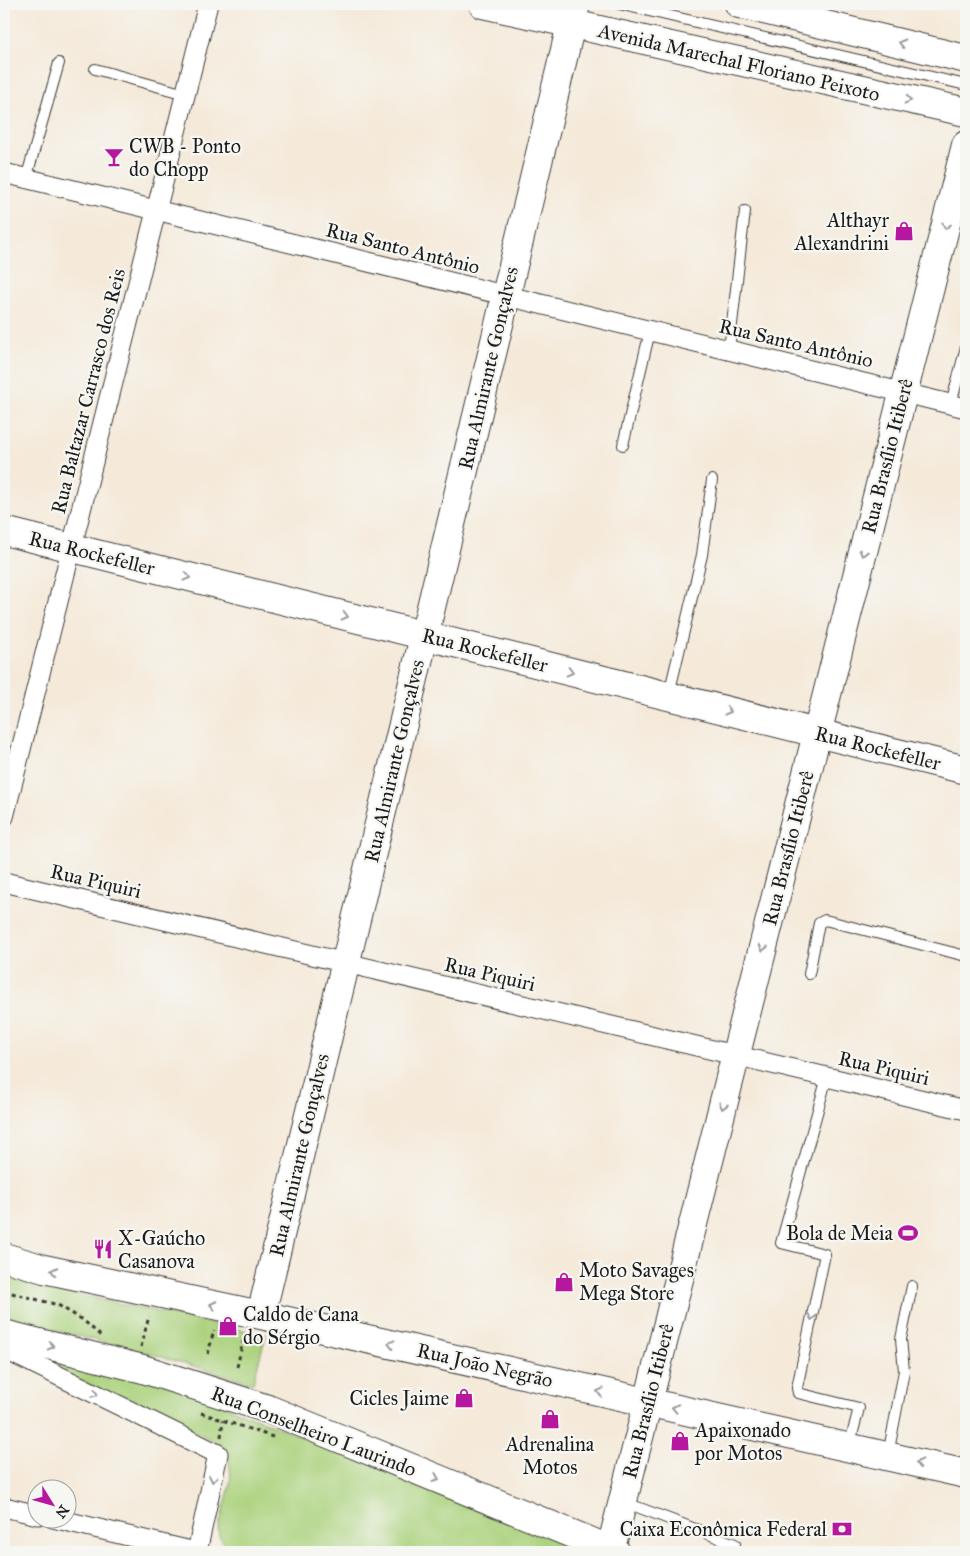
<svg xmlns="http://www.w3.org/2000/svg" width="970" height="1556" viewBox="0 0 970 1556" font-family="'IM FELL Great Primer',serif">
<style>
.green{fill:#abd27d;stroke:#64774c}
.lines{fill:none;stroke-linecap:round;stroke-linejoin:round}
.lane-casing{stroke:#3d3b38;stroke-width:12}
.street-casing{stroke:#3d3b38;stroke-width:21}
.secondary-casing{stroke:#3d3b38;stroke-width:30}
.primary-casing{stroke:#3d3b38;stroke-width:30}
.path{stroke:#3d3b38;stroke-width:3;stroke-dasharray:4 4;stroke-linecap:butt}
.lane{stroke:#fff;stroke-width:10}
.street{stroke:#fff;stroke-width:19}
.secondary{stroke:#fff;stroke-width:28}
.primary{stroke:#fff;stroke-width:28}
.oneway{stroke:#999}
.labels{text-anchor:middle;stroke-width:4.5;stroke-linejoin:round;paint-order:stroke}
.street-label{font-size:20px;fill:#1c1c1c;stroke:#f6f6f2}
.poi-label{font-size:20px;fill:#1c1c1c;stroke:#f6f6f2;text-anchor:start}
</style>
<rect width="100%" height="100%" fill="#f6f6f2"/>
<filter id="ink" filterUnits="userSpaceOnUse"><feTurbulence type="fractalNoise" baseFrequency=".02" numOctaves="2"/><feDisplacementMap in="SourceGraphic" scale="10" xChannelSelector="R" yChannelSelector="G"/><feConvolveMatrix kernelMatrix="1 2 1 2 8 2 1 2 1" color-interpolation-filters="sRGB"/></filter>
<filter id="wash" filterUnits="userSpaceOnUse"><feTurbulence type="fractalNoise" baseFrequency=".0096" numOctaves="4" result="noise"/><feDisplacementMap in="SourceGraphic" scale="20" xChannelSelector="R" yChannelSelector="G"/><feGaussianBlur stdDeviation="1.12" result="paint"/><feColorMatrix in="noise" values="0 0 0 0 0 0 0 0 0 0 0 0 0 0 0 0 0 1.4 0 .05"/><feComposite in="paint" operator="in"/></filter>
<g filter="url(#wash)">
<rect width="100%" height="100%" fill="#f5eada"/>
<path class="green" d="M4,1276L28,1284L266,1335L253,1383L148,1353L4,1318Z
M26,1347L152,1377L591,1552H252C237,1548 220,1548 218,1530C226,1495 245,1464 211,1439L77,1380Z"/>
</g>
<g filter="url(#ink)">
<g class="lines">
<defs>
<path id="lane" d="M619,4L966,85
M95,69L185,94
M26,179L59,63
M729,350L745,211
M951,404L966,347
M623,445L650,331
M669,694L702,555L712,480
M809,974L819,923L825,920L966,956
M827,1077L781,1243L825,1254L797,1388L798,1393L802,1394L859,1408L849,1447
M888,1455L904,1371L901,1339L912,1286
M624,1502L735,1544"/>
<path id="street" d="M4,173L966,408
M4,817L208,4
M4,882L966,1110
M4,1349L218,1454L197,1552
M4,1507L38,1515
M53,1518L195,1552"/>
<path id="secondary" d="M483,4L966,112
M739,4L966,59
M4,1257L44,1269L261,1315L966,1474
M261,1315L576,4
M4,1334L143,1369L268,1409L616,1552
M610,1552L966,145"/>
<path id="primary" d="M4,531L966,770"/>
</defs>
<use href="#lane" class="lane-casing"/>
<use href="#street" class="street-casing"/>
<use href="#secondary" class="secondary-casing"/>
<use href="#primary" class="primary-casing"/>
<path class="path" d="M4,1291L58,1305L83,1320L101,1336
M141,1347L149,1316
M208,1354L214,1330
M237,1367L244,1337
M201,1413L273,1437
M221,1437L223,1420"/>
<use href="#lane" class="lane"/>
<use href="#street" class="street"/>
<use href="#secondary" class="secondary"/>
<use href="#primary" class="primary"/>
</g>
<defs><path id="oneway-chevron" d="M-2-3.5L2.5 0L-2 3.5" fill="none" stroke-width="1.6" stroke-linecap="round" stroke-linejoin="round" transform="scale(1.25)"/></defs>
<g class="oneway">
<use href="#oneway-chevron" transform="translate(902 43) rotate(-166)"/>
<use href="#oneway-chevron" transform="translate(908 100) rotate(13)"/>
<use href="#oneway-chevron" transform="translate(946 226) rotate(104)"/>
<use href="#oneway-chevron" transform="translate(863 553) rotate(104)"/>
<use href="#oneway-chevron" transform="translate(187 577) rotate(14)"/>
<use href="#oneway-chevron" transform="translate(345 616) rotate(14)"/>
<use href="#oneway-chevron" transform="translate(570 672) rotate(14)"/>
<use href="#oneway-chevron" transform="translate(728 711) rotate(14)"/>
<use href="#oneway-chevron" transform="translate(763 948) rotate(104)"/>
<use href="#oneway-chevron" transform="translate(723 1106) rotate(104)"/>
<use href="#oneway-chevron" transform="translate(54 1271) rotate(-168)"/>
<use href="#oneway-chevron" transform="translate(213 1305) rotate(-168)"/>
<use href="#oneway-chevron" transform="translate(812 1317) rotate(102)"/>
<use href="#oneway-chevron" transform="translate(391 1344) rotate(-167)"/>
<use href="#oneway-chevron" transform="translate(51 1346) rotate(14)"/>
<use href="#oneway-chevron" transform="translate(600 1392) rotate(-167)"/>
<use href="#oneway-chevron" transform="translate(95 1394) rotate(26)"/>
<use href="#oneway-chevron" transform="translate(675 1408) rotate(-168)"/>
<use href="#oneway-chevron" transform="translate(919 1463) rotate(-167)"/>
<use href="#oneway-chevron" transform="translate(436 1478) rotate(22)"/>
<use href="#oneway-chevron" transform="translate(213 1479) rotate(102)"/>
</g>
</g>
<defs>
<symbol id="bar-bare" viewBox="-9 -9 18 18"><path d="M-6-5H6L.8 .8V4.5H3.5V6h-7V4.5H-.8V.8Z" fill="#b5179e" stroke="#f6f6f2" stroke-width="2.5" paint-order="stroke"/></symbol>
<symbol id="shop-bare" viewBox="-9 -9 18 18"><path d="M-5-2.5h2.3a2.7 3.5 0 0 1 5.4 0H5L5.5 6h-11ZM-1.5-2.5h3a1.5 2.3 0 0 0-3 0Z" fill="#b5179e" stroke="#f6f6f2" stroke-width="2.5" paint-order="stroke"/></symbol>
<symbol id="stadium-bare" viewBox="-9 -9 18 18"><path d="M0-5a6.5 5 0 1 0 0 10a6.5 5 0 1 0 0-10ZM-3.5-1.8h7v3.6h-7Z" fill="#b5179e" stroke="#f6f6f2" stroke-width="2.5" paint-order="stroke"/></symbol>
<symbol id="restaurant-bare" viewBox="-9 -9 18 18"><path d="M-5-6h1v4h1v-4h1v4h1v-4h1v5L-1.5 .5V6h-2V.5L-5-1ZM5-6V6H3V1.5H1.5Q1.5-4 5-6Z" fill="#b5179e" stroke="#f6f6f2" stroke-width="2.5" paint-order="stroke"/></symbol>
<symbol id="bank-bare" viewBox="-9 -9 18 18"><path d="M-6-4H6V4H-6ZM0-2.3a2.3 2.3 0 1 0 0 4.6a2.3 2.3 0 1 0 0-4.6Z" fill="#b5179e" stroke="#f6f6f2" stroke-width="2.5" paint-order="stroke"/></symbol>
</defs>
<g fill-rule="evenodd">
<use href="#bar-bare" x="100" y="143" width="28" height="28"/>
<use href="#shop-bare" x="890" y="217" width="28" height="28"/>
<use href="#stadium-bare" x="894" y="1219" width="28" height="28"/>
<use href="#restaurant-bare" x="89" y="1235" width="28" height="28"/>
<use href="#shop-bare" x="550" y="1268" width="28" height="28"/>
<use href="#shop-bare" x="214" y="1312" width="28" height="28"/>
<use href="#shop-bare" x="450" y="1384" width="28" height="28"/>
<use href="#shop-bare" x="536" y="1405" width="28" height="28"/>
<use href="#shop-bare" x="666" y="1427" width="28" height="28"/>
<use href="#bank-bare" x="828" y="1515" width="28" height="28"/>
</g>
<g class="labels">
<g class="street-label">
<text transform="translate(739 62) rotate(13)" y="7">Avenida Marechal Floriano Peixoto</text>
<text transform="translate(403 248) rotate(14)" y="7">Rua Santo Antônio</text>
<text transform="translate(796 343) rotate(13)" y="7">Rua Santo Antônio</text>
<text transform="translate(488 368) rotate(-77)" y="7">Rua Almirante Gonçalves</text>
<text transform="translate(88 391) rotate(-76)" y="7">Rua Baltazar Carrasco dos Reis</text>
<text transform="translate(887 456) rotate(-76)" y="7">Rua Brasílio Itiberê</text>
<text transform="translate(92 553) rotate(14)" y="7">Rua Rockefeller</text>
<text transform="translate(485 650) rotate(14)" y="7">Rua Rockefeller</text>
<text transform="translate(878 748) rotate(14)" y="7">Rua Rockefeller</text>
<text transform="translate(394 761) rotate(-77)" y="7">Rua Almirante Gonçalves</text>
<text transform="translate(788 848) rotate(-76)" y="7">Rua Brasílio Itiberê</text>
<text transform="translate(96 881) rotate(13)" y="7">Rua Piquiri</text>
<text transform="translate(490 974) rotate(13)" y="7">Rua Piquiri</text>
<text transform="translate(884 1068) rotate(13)" y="7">Rua Piquiri</text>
<text transform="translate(299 1155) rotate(-77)" y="7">Rua Almirante Gonçalves</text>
<text transform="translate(485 1365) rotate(13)" y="7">Rua João Negrão</text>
<text transform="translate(648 1401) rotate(-76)" y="7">Rua Brasílio Itiberê</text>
<text transform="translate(314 1431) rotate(21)" y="7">Rua Conselheiro Laurindo</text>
</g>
<g class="poi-label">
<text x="129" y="153">CWB - Ponto<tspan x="129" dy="23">do Chopp</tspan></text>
<text x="889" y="227" text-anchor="end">Althayr<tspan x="889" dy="23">Alexandrini</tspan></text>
<text x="893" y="1240" text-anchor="end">Bola de Meia</text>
<text x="118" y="1245">X-Gaúcho<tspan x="118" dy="23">Casanova</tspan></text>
<text x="579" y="1277">Moto Savages<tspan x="579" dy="23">Mega Store</tspan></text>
<text x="243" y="1321">Caldo de Cana<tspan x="243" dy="23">do Sérgio</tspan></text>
<text x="449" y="1405" text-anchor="end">Cicles Jaime</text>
<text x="695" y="1437">Apaixonado<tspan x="695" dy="23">por Motos</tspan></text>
<text x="550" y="1451" text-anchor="middle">Adrenalina<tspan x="550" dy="23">Motos</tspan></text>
<text x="827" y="1536" text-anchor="end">Caixa Econômica Federal</text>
</g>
</g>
<rect width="970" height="1556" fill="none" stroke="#f6f6f2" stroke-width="20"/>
<g transform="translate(52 1504) rotate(127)"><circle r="24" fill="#f6f6f2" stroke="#9f9f9c"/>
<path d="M0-4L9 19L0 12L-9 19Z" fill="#b5179e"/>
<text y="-8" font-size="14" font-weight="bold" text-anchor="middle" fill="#1c1c1c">N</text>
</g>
</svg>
